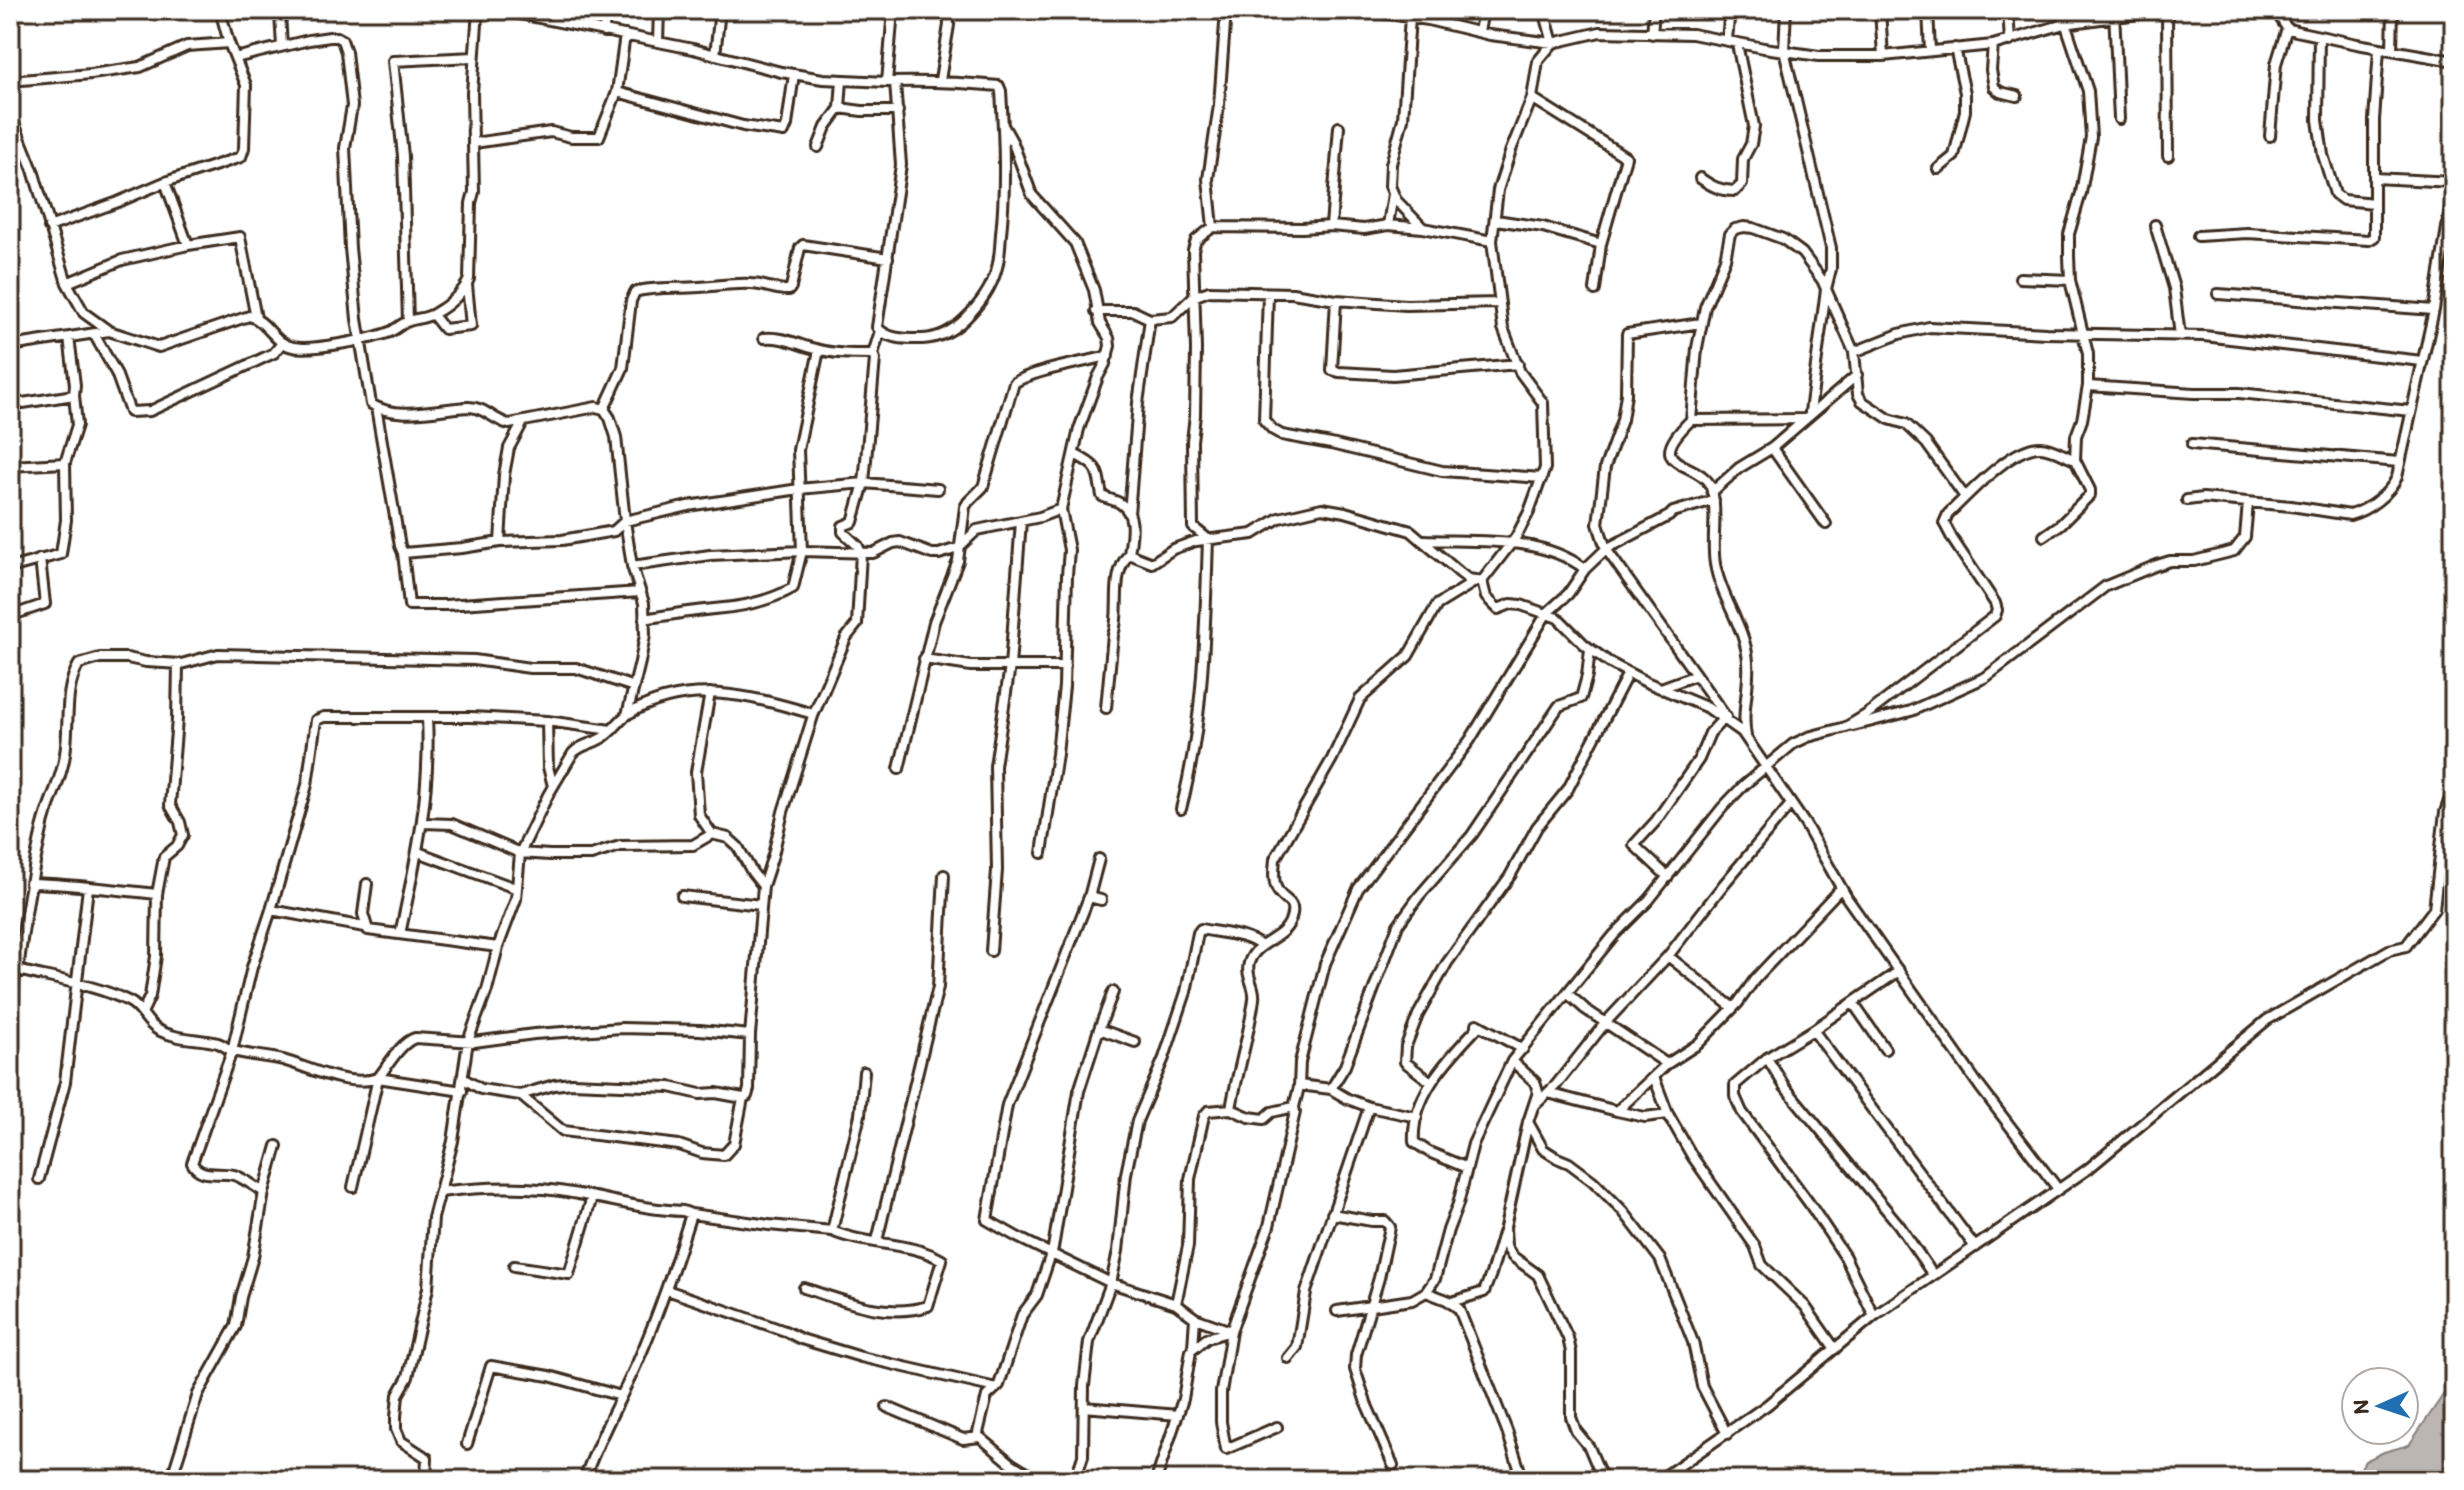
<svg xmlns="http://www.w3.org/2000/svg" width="2464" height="1490" viewBox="0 0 2464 1490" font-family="Itim,sans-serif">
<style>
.water{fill:#bcb6b3;stroke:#887e77;stroke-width:2}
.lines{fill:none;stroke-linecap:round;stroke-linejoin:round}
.street-casing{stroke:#3b2a1e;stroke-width:14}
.street{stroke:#fff;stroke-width:8}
</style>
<rect width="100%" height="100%" fill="#fff"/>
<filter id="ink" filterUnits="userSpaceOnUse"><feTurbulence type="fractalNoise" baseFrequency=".0125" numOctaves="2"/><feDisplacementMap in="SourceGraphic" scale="16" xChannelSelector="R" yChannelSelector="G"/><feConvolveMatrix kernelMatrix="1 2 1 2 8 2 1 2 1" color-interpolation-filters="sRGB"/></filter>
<g filter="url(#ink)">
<path class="water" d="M2454,1379V1480H2354L2365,1461L2384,1452L2409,1445Z"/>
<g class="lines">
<defs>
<path id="street" d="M281,10L280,14L282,46
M500,10L693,49L781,72L823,79L887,82C927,81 959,82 999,86L1001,91C1004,139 1006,187 1001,234C1000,246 1000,260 996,271C991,289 979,305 966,318C954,330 941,338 923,339C908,339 887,340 877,327L901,165L895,82
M1364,10L1428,20L1490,35L1553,43L1600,32L1692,34L1764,48L1819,56H1883L1993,45L2064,24L2167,10
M1786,10L1784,50L1831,248V269L1826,289L1810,412
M1880,10L1883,56
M1928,10L1930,51
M2008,10L2010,41
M2114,10L2119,119
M2167,10L2168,156
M2275,10L2287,28L2296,31L2357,44L2454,61
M1410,17L1403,119L1391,164L1390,186L1396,200L1423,228L1492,241
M604,32L605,10
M1479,32L1483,10
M1652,34L1654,10
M2319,36L2318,120L2323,155L2335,194L2343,200L2374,203
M1727,39L1730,10
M658,42L659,10
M1993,45L1991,70L1994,87L2000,92L2017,96
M2392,50L2393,10
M715,55L720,10
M235,58L309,40L330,37H337L342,40L346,52L352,106L345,148L350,248L357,319L371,404C397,421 441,408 469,407C484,407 495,421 509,424L596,407L604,409L610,418L616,437L625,521L632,566L644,603L645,635L640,662L627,715
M940,80L949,25L948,10
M10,81L91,74L140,67L187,46L229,43
M887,82L893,10
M617,92L743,126L784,132L787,125L794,74
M1532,98L1626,157L1601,244L1595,290
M840,108L862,111H898
M10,113L33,170L67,283L84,313L109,331L159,347L249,316C268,321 274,344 293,347C312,351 372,339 390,332C396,329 400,325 406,322C415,318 426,319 435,313C448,306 464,292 469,279L471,203L474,192L472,93L478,10
M2270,136L2276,64L2287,28
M474,143L551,132L571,137H599L617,92L625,35
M818,147L826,127L840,108L842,80
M1938,169L1954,156L1965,111V93L1955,48
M1700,178C1711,186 1721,191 1735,191L1742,184L1743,159L1751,144L1754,126L1737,44
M2374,178L2454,182
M165,182L188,245
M1496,220L1543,227L1601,244
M1388,225L1393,194
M2155,225L2174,288L2180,336
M1331,226L1339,127
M49,227L118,202L165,182L241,157L244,148L246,85L229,43L220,10
M1213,227L1208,179L1219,105L1226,10
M2198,236L2247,233L2369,240L2374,237V120L2379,49
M2020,278L2070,280
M67,283L122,260L188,245L240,237L256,318
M1268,293L1264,420L1273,430L1282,435L1331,444L1442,471L1542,478
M2218,294L2434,310
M1336,300L1332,370L1339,372L1393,375L1518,364
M1096,311H1133L1150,319L1172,317L1193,297L1209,291L1292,293L1336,300L1406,305L1499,303
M433,315L444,329L471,326L467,285
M408,321L403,156L393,61L474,57
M1701,323L1627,334L1626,394L1622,420L1605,467L1598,524L1606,549L1726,717
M94,334L116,373L130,412L150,411L274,353L282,343
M764,338C783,336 798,345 816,349C834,354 852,354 870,354
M10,346L109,331
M1854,352L1899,334L1929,327L2046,333L2204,336L2422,361
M2088,386L2194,393H2239L2411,411
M10,405L74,395
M376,407L400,546L403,553L409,605H445L640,592
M604,409L623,368L631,301L635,292C656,286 678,289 699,287C717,286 733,283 751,284C764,284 776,291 789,290L791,287L800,248L803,245L888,258
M1691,420L1804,419
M2192,444L2399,462
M1772,448L1826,524
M1074,454C1100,467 1097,469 1102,496C1107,499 1116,500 1121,504C1137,514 1131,538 1129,554
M10,466L65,463
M1712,492L1739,468L1772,448L1857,375
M2187,500L2203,498L2291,506L2350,515C2368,510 2390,494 2397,477L2434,310L2454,183
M1129,514L1138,403L1150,319
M2044,536L2061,524L2090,495V490L2075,460L2076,436L2082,420L2088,386V354L2070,280L2069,256V234L2081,193L2091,137L2088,91L2061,10
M1424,540C1476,542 1540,535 1585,569L1606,549L1669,516L1673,512L1714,500
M500,542L504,475L509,448L523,422
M403,553L462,548L500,542L562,540L614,531L625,521L688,506L799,489L864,483L938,489
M632,566L710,555L802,551L873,553L893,543L900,542L932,554H939L958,548L977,530L1040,517L1061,509L1079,429L1098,377L1105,364L1110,346L1109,338L1100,323L1094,290L1075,243L1032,195L1013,143L1004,127
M10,568L61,554L66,520L65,463L77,425L74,395L75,385L69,337
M1482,581L1516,537L1529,512L1545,468L1543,403L1520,372L1503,328L1492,241L1498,190L1511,150L1532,98L1538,61L1553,43L1544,10
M10,616L45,604L40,559
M644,619C667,615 691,611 714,609C742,607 768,602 793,588L802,551L798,450L819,350
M924,659L971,666H1065
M1661,688L1696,675
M710,693L696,772L699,815L712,834L728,838L738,847L752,872L763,886
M1106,708L1113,635C1122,611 1109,576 1129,554L1152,563L1173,549L1196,541L1253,534L1279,518L1322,508L1345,512L1411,531L1460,573L1468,579L1482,581L1486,597L1498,609L1511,604L1521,605L1558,618L1585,645L1610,663L1646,682L1708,708L1742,732L1805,824L1847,898L1980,1087L2058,1189
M547,721L548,767L553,786
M1853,726L1911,711L1986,677L2106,586L2157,565L2170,561H2194L2234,551L2245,537L2248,503
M1746,736C1741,710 1750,688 1748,662C1746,628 1721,599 1715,564C1711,540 1718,514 1712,490C1703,458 1637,472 1691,420L1697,348L1705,307L1725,259L1730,234L1735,229L1744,227L1753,228L1783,239L1802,253L1822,280L1854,352L1858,394L1862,401L1889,419L1906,424L1926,443L1965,497
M899,769L934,622L958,561L965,507L968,502L983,487L1014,383C1031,371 1085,362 1108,356
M1181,809C1204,721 1205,629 1208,539L1193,527L1192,441L1195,415L1196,349L1193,250L1196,240L1213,227L1302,228L1331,226L1364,229L1388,225L1423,228
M423,823L452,824L520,853L550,855H591L620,846L693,845L712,834
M418,852L515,888
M1042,853L1057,754L1064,686L1067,575L1069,550L1061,509
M1099,859L1089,897L1007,1105L987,1220L1017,1237L1111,1283L1176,1304L1195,1318L1231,1331
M1668,877L1634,845L1656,821L1699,759L1710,733L1723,719
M30,883C73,884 114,890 157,894
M367,884L363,914L368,930L498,947
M682,896L761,905
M1089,897L1101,900
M271,910L365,927
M400,934C416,860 431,794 427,718
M991,951L997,870L995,766L1010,666L1021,521
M1668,956L1732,1007
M10,968C49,979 92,983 128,1001C142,1007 145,1023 158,1030C177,1040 198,1038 218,1043C224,1045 228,1050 234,1051C250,1056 267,1056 283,1060C311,1068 348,1088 378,1078C388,1066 400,1043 415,1038L474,1042L534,1034L622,1028L700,1030L750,1035L763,886L773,855L783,812L813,716L846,638L857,624L861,553L858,546L843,532V526L853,522L864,483L875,359L873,354L880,331
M18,970C24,920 32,873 43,825C49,801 62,779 65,754C70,724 63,691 79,664L100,658H127L146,662L181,664L218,654L474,660L530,668H576L634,687
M1899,971L1813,1030L1975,1247
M1567,993L1585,1009L1667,1064
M1853,1003L1885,1049
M142,1013L150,996L156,956L157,894L164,857L177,846L183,835L180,822L170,805L177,719L178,664
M1099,1029L1113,992
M1813,1030L1767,1058L1735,1085V1096L1742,1112L1809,1203L1845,1257L1874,1316
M1767,1058L1785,1087L1899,1225L1933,1275
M10,1061L15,969
M1512,1061L1535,1082L1538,1092L1528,1122L1505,1227L1506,1246L1512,1256L1538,1275L1568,1338L1571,1352V1417L1576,1431L1589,1447L1603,1480
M1654,1077L1668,1114
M464,1079L481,1089L520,1095L554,1085L572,1083L670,1087L700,1094L716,1093L743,1098L747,1096L749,1089L750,1035
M1431,1082L1405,1062L1406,1046L1418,1015L1447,963L1510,876L1537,827L1568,789L1628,673
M1299,1085L1331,1089L1348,1099L1369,1107L1417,1117
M1331,1089L1345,1066L1398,925L1419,896L1472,835L1559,706L1581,698L1587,676L1590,649
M1548,1093L1617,1111
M520,1095L563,1131L679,1145L702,1153L724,1155L734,1144L743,1098
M1535,1105L1556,1085L1606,1022L1668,956L1724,884L1791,804
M1294,1107L1272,1112L1264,1119L1249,1117L1231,1109C1237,1073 1249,1036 1254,999C1256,986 1245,977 1249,963C1256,939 1288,941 1292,914C1294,902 1287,902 1280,894C1272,884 1274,871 1275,859L1332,759L1360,699L1408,656L1437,605L1476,581
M1528,1122L1543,1149L1557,1158L1569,1163L1593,1181L1623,1211L1660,1259L1693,1342L1702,1386L1727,1434
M1467,1168L1429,1152L1414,1142C1411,1096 1448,1059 1477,1028V1024L1523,1049
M39,1179L65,1082L88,888
M353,1187L378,1078L462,1091
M264,1192C255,1187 244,1178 234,1175C219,1171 201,1179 192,1163L232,1051L252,967L271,910L307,785L316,720L324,717H471L547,721L611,730
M440,1192C487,1186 532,1185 578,1194C613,1200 647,1210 683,1211L691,1214L769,1225L832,1231C866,1246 909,1241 942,1260L928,1306C886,1319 844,1301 804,1288
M1332,1214L1372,1221H1385L1390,1227L1379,1278L1356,1355L1355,1369L1366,1403L1393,1465
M832,1231L860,1115L864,1072
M877,1241L938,987L944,875
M514,1266L569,1274L592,1197
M667,1290L785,1331L801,1339L861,1357L996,1388
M1426,1292L1447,1300L1459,1309L1507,1431L1523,1480
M1452,1302L1484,1292L1491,1274L1503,1233
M1176,1304L1188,1246L1190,1179L1204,1116L1208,1111L1231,1109
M1337,1311L1412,1300L1426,1292L1435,1279L1448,1230L1458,1204L1473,1144L1512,1061L1614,935L1649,900L1722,808L1744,785L1793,744L1808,737L1846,727L1866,715L1995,616L1997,610L1995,603L1953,540L1944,523L1948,514C1969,494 2011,447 2040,447C2051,447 2065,456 2075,460
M1193,1347L1195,1318
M1835,1349L1805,1306L1762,1265L1755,1246L1692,1156L1668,1114L1645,1117L1617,1111L1667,1064L1698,1044L1738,1003L1755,979L1841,888
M1288,1358L1297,1347L1306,1292L1369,1107
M887,1407L963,1439L980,1437L1012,1464L1038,1480
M1084,1407L1178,1415
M1277,1427L1226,1449L1221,1422V1392L1231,1331L1269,1226L1295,1112L1294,1107L1299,1087L1300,1062L1325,964L1358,889L1470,740L1547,613L1568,594L1585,569
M977,1437L987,1396L999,1385L1022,1315L1037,1295L1053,1248L1079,1091L1099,1029L1135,1042
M467,1444L491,1366L549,1376L621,1396
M171,1480L198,1394L236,1326L241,1297L253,1257L264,1192L277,1146
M426,1480L427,1458L401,1441L396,1429V1417L398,1395L408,1377L428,1288L433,1218L453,1141L468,1041L487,990L498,947L516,899L520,853L548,795L573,753C582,744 590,745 600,739C611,734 618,721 628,714C688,679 748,695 810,713L813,716
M584,1480C598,1439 620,1401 638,1361C659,1313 675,1264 691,1214
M1075,1480L1083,1456L1084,1386L1089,1342L1111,1283L1118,1251L1126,1174L1137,1121L1164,1058L1186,992L1198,933L1201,929C1219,933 1247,934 1261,946
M1156,1480L1183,1399L1191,1351L1207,1338L1231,1331
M1659,1480L1767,1405L1874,1316L2088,1169L2267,1020L2389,950L2406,946L2434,909L2445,812L2454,787"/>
</defs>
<use href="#street" class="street-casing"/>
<use href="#street" class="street"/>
</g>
</g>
<rect width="2464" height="1490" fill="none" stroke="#fff" stroke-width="40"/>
<rect x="20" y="20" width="2424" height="1450" fill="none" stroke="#3b2a1e" stroke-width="3" filter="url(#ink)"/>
<g transform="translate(2380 1406) rotate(267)"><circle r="38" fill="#ffffff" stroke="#b1aaa5" stroke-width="2"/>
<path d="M0-6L14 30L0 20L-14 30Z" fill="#1f6fb2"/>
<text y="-12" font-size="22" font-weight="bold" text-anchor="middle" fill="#3b2a1e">N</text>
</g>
</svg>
